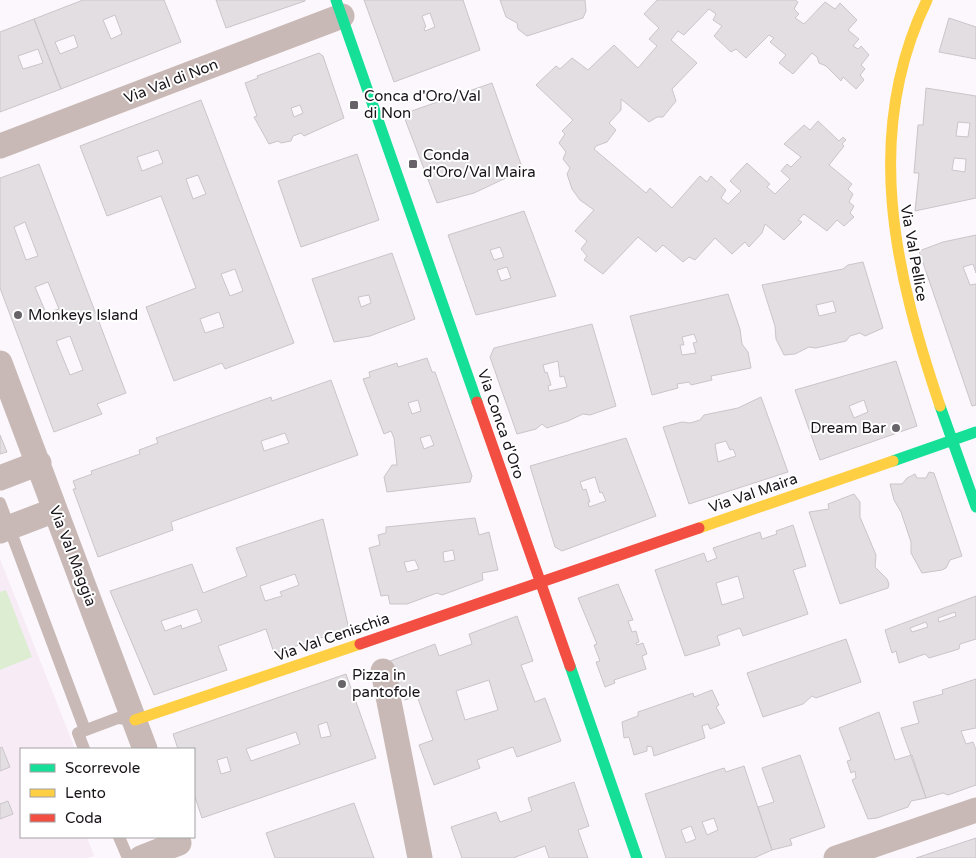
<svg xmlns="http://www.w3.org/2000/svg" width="976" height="858" viewBox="0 0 976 858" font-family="'Varela Round',sans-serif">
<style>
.built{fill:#f7ebf6}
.green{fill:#dcedd2}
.building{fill:#e3dee2;stroke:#cac5c9;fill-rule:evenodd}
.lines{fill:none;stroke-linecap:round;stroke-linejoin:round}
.lane{stroke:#c8b9b6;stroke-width:12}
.street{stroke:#c8b9b6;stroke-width:25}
.fast{stroke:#16e098;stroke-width:11}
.slow{stroke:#ffcf43;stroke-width:11}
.jam{stroke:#f24e42;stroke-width:11}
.poi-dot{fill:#686368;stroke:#fff;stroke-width:2}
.labels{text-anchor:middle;stroke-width:4;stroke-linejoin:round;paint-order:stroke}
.street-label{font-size:15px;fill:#181418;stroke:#fff}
.poi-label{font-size:15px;fill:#181418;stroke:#fff;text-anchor:start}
</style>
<rect width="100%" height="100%" fill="#fcf7fc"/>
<path class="built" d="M0,559L75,749H21V837H87L94,856L87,858H0Z"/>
<path class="green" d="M6,590L32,657L0,670V592Z"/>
<path class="building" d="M83,0H164L181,42L61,89L34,19ZM115,15L122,34L111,39L103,20ZM74,35L78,47L60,54L55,42Z
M216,0H305V1L226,28Z
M364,0H463L480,50L394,82ZM430,13L435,27L425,31L424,28L426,27L422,16Z
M500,0H585L586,11L583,18L527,36L518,29L517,23L506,17Z
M657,0H795L798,2L794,9L799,14L795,18L804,24L825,2L835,9L840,3L857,20L848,30L859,39L853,46L858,49L861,46L869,55L861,65L865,69L860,75L864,80L856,89L843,77L841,81L826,66L819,63L817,57L812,53L793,74L779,63L786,55L770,42L774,38L769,35L746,58L736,49L731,52L714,36L722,26L713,20L716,14L709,9L684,35L678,31L671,40L697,63L672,89L676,101L663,117H657L649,122L621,99V110L609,123L616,130L607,142L596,146L594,149L646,193L650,188L672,208L700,176L707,182L711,176L726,190L721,198L728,204L741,191L730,181L747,163L770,184L767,187L775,194L790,179L781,171L787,164L791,167L801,157L784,144L804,125L810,130L818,121L839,141L843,137L846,140L842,144L844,146L829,165L852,184L848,189L853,194L849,202L854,206L850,213L854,217L844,226L837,220L827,231L804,214L798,220L802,222L784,240L765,224L762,233L749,247L745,242L732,254L715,238L695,260L689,257L683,262L663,245L656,252L638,237L603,274L584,260L587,256L581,249L587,241L575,231L594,210L580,200L572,189L567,174L570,168L563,159L566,152L559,143L565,134L562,131L573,120L536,85L556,66L560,69L572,58L588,70L614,45L638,68L657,46L649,39L659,28L644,14Z
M949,18L976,27V59L939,52Z
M34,19L61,89L0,112V32ZM38,49L43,63L23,69L18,56Z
M319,53L323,56L344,118L304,136L301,133L293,136L291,141L281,143L278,141L269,144L254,117L257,116L245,83L258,78L257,76ZM300,105L303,113L294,117L291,108Z
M492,83L523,170L474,193L437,203L403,114Z
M926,88L976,96V198L915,211L919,173H914L918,125H923ZM958,122L970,123L968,137L956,136ZM954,158L966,159L965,172L952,170Z
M201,100L294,343L225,369L222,363L174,381L146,307L196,288L161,196L107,216L80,146ZM158,150L163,163L142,171L137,157ZM198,175L206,194L193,199L186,179ZM235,269L243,291L230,296L221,274ZM219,312L224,327L205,333L200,319Z
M357,154L379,220L301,247L278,181Z
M39,164L126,393L97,404L102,414L54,432L0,288V178ZM25,222L38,256L26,260L14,227ZM48,282L59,309L46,313L35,287ZM70,336L83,370L70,375L56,341Z
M524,211L556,296L476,315L448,235ZM500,247L504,257L494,260L490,250ZM507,267L511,278L501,281L497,270Z
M976,235V273L973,264L963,267L970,285L976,284V405L972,406L919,251L943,242Z
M392,253L415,319L370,336L334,342L312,279ZM369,295L371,303L361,307L358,297Z
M863,262L883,328L865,336L860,333L850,336L846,341L816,348L809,347L795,354L784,355L776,339L775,326L762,285L843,269L848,265ZM833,301L836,312L819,316L816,305Z
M728,294L740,329L742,344L748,352L751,368L711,376L712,380L691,385L689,382L677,384L678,388L652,395L630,316ZM694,334L697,342L693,343L696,353L682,355L680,345H684L682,337Z
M592,324L616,406L590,415L583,414L568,421L547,428L542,424L536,429L517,434L490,357L494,348ZM558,361L560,377L564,376L567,387L549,391L548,386L551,385L547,372L545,373L543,365Z
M427,358L432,372H435L472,476L470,482L387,492L384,477L392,465H397L394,438L391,431L384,434L363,379L370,377L369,372L397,363L398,367ZM418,400L421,411L412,414L408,403ZM430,435L434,445L424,449L420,438Z
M896,361L917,426L820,460L795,390ZM864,400L868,412L854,418L849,406Z
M331,380L358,455L171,522L173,530L98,557L73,489H76L73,481L92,474L91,471L140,454L139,450L158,443L156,438L271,397L272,401ZM285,433L289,443L264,451L261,441Z
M761,397L788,472L689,504L663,427L682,422L690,423L700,420L704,415L738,408ZM726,441L730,450L733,449L736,456L718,462L715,444Z
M0,435L7,452L0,454Z
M626,438L656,516L562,551L555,547L530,466ZM595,477L600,493L602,492L606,501L589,507L588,502H590L586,489L583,490L580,482Z
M929,472L934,473L962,556L950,560L946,568L942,570L922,573L911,553V542L901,512L894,500L890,484H902L907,478L915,474L917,478H926Z
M854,494L860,502V517L876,555L875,567L887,579L889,584L888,588L840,604L809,512L829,509L828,504Z
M475,518L479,535L489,532L498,570L482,573L483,580L442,595L437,593L407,604H390L388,595L381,596L369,548L380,545L378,535L386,533V527ZM453,550L455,560L444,562L443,552ZM415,560L419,569L407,572L404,562Z
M323,519L349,629L274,653L266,629L218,646L227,670L154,695L110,591L192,564L203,593L247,576L236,548ZM295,574L299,585L280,592L282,596L265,601L260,586ZM197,609L202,622L182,629L181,625L165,631L161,621Z
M793,525L806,566L793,570L808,614L743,636L740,628L717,636L720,645L685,656L655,570L704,553L707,562L717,558L713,548L760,532L762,539L777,534L776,531ZM738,576L744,598L722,605L716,583Z
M618,584L633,620L628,621L632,632L636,631L639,642L636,643L637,645L643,643L647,654L642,656L646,669L614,680L615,683L605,687L596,662L600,661L594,645L597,644L578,598Z
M976,596V639L960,644L959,649L929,658L925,654L899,663L896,651L892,653L885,630ZM955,612L956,616L939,622L938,618ZM926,622L928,627L912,632L910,628Z
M517,616L533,661L521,665L535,702L545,698L561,741L517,757L513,747L477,760L480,768L434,785L419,745L433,740L417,696L405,700L390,661L435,644L439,656L472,644L469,634ZM489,680L498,710L465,720L456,691Z
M846,639L861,682L816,698L812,696L803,704L763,717L747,673Z
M346,674L376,758L202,818L194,794V749H178L173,734ZM327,722L331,736L321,738L318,725ZM296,732L300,744L251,761L246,749ZM227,757L231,771L221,774L217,760Z
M976,679V728L961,731L966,744L973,742L976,750V785L948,795L943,793L926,798L901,728L919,723L913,702L943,694L942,690Z
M712,690L719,705L716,707L725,723L710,729L708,724L702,726L705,738L654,756L652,747L647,746V751L634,755L629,737L624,738L622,722L638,716V712L693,693L694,697Z
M879,712L895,760L912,755L926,798L911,801L908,807L877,818L868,819L852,780L856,778L855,771L851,773L847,761L851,760L839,728Z
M2,747L10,767L0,771V748Z
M800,755L825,827L790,839L792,845L772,850L758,807L774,802L762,768Z
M744,766L772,850L754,858H666L645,794L724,768L726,772ZM714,818L718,830L707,835L702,822ZM691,826L696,839L686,843L681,830Z
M574,782L589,826L578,830L588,858H549L545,846L513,858H462L451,827L496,812L500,822L532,811L528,798Z
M8,801L13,814L0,819V804Z
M354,803L374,858H275L266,833Z
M976,838V858H916Z"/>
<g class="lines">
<path class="lane" d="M0,503L85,730
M84,749L78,733L118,718L135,720
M119,837L128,858"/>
<path class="street" d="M0,146L342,16
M0,363L145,749
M0,478L39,463
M0,531L55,510
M383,671L420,858
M141,858L179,843
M836,858L976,810"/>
<path class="fast" d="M336,0L477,402
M940,406L976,507
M893,461L976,432
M570,666L637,858"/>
<path class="slow" d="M927,0C862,134 895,273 940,406
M699,528L893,461
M135,720L360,644"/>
<path class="jam" d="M477,402L570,666
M360,644L699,528"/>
</g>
<g class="poi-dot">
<rect x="349" y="100" width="10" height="10" rx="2.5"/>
<rect x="408" y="159" width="10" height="10" rx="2.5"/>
<circle cx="18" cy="315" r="5"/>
<circle cx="896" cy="428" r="5"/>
<circle cx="342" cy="684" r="5"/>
</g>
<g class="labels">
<g class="street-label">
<text transform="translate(171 81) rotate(-21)" y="5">Via Val di Non</text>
<text transform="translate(914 253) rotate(80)" y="5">Via Val Pellice</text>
<text transform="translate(501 424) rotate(71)" y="5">Via Conca d'Oro</text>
<text transform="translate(753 493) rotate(-19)" y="5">Via Val Maira</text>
<text transform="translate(73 556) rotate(69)" y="5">Via Val Maggia</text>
<text transform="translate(332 637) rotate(-19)" y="5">Via Val Cenischia</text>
</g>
<g class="poi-label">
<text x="364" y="101">Conca d'Oro/Val<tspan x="364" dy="17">di Non</tspan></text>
<text x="423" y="160">Conda<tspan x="423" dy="17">d'Oro/Val Maira</tspan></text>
<text x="28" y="320">Monkeys Island</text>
<text x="886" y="433" text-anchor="end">Dream Bar</text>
<text x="352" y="680">Pizza in<tspan x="352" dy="17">pantofole</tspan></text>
</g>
</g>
<rect x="20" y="748" width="175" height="90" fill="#ffffff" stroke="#a3a1a3"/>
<rect x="30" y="764" width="25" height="8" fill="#16e098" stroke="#a3a1a3"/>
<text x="65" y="773" font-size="15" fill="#181418">Scorrevole</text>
<rect x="30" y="789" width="25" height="8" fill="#ffcf43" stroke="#a3a1a3"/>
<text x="65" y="798" font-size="15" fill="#181418">Lento</text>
<rect x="30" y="814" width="25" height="8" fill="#f24e42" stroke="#a3a1a3"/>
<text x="65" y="823" font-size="15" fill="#181418">Coda</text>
</svg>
